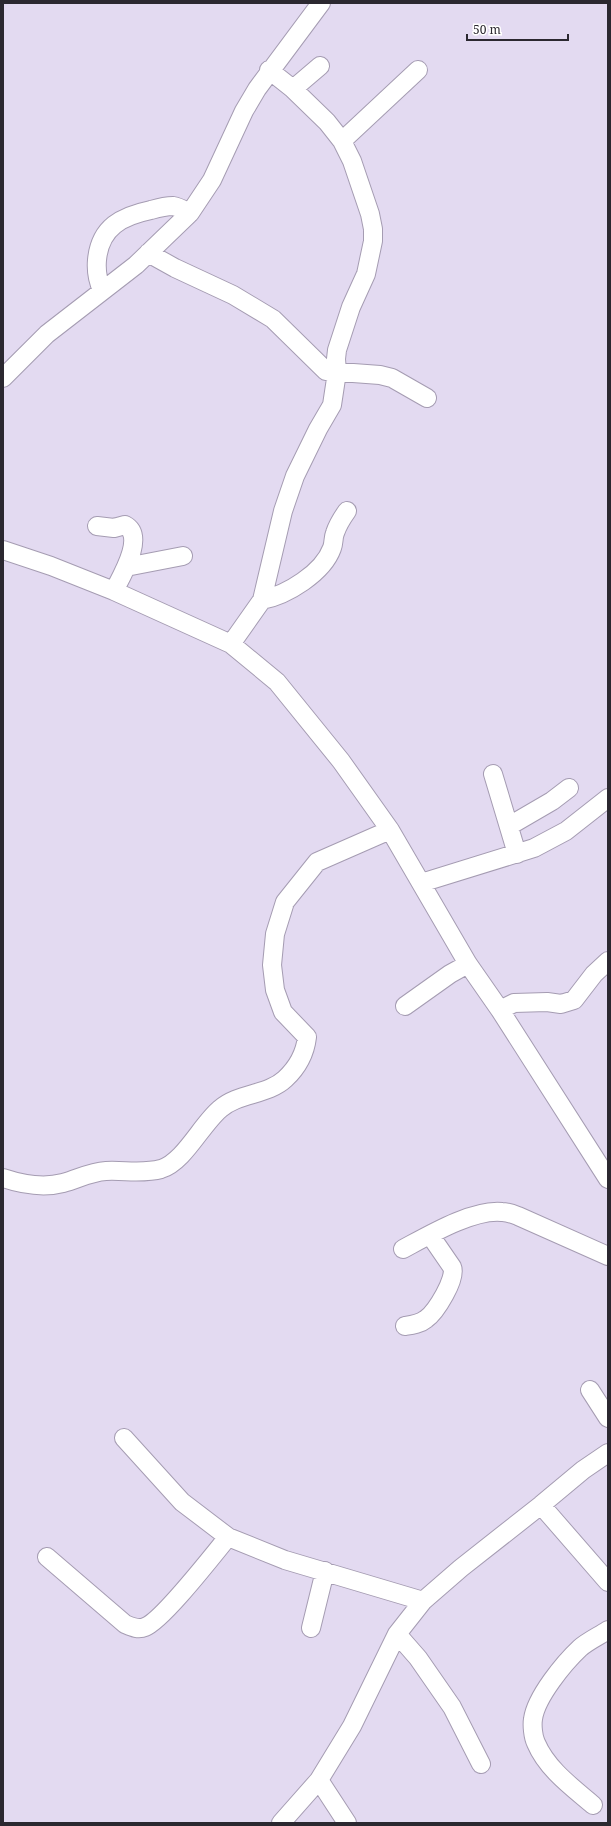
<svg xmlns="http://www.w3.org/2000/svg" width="611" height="1826" viewBox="0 0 611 1826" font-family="'Noto Serif',serif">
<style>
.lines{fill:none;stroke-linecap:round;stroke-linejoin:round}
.minor-casing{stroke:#a59cb2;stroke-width:20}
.minor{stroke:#fff;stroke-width:18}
</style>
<rect width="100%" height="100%" fill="#e3daf1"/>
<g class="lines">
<defs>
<path id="minor" d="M293,89L320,66
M342,141L418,70
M148,253L175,268L233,295L273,319L326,371L380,375L392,378L427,398
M102,290C97,279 96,271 97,260C100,227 122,216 151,210C158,208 166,206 173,206C179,207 184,210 190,213
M3,378L47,334L136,265L190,213L212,180L244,111L257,89L321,3
M97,526L114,528L125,525C146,536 121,577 114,591
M3,550L51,566L114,591L231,644L277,682L341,761L390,830L468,964L500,1010L608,1179
M126,567L183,556
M262,600C287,595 323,573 332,548C334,543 333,538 335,533C338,524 342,518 347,511
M231,644L262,600L283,511L295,476L318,429L332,405L337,372L336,359L337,350L351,307L366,274L373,241V229L370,214L352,161L342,141L327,122L293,89L269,70
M493,774L517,854
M509,826L552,801L569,788
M421,883L534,848L566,831L608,798
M405,1006L450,974L468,964
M500,1010L514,1003L547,1002L561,1004L574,1000L594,974L608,961
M3,1178C21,1184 44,1188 63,1183C78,1179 90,1172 106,1171C124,1170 143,1174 161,1169C184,1162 201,1125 220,1109C238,1093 268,1095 285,1079C298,1067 305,1054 307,1037L283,1012L275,990L272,965L275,934L285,902L317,862L390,830
M403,1249C429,1235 473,1209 502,1212C507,1212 513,1214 518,1216L608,1256
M405,1326C412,1325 420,1324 426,1319C436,1312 457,1278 452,1267L430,1235
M590,1390L608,1418
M124,1438L182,1502L228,1537L285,1560L423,1601
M541,1505L608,1582
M47,1557L125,1624C132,1627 138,1630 145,1627C162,1621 214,1554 228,1537
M311,1628L325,1571
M397,1634L418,1658L452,1707L481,1764
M319,1780L347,1823
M593,1805C572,1787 547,1769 536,1743C533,1737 532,1725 533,1719C536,1697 564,1663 580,1648C588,1641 599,1636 608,1630
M281,1823L319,1780L352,1726L397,1634L423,1601L461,1568L541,1505L583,1470L608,1453"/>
</defs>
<use href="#minor" class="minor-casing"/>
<use href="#minor" class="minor"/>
</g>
<rect width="611" height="1826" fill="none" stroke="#2b2830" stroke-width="8"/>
<path d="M467 34v6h101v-6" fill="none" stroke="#2b2830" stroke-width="2"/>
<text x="473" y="34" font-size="12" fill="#2b2830" stroke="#ffffff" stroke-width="3" paint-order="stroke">50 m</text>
</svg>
